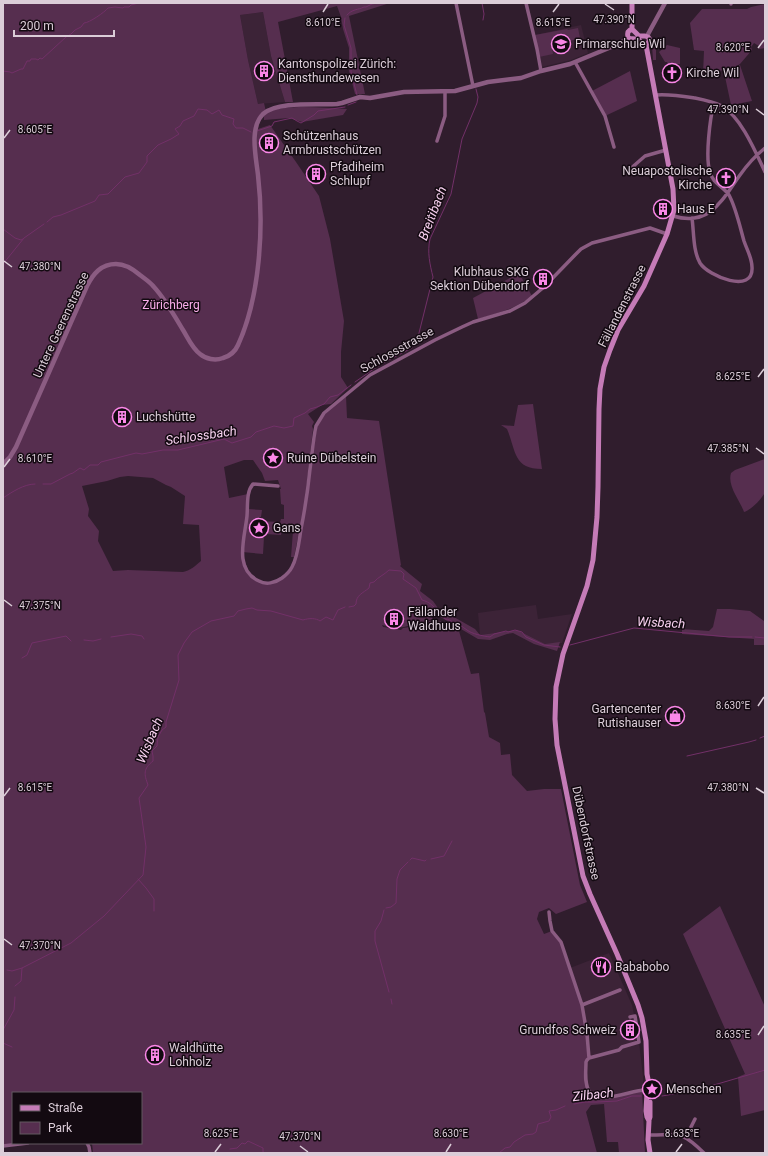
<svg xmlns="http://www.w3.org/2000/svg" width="768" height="1156" viewBox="0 0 768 1156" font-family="Roboto,sans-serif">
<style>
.built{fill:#3c2337}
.green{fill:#562e4f;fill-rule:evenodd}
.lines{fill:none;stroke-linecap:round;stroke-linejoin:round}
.stream{stroke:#723068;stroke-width:1}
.minor{stroke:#8b5c82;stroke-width:3.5}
.tertiary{stroke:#8b5c82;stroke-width:4.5}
.secondary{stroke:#c57bb7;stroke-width:5}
.ticks{fill:none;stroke:#dbcdd8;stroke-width:1.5}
.labels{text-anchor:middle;stroke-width:3;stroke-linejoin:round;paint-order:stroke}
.poi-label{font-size:12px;fill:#dbcdd8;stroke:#130a11;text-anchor:start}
.park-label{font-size:12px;fill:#f9adea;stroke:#130a11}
.street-label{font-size:12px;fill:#dbcdd8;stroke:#130a11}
.water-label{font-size:13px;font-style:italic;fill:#f8d1f0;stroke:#130a11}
.ticks-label{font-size:10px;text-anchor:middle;fill:#dbcdd8;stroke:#130a11;stroke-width:3;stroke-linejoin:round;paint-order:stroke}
</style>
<rect width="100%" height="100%" fill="#301d2d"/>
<path class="built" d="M263,12L271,56L285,102L258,104L248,60L240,15Z
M581,25L588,53L571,60L542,67L535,35Z
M536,605L538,619L572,614L562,643L545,644L517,630L480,635L478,613Z
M609,953L632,1005L638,1034L643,1076V1088L627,1093L599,1098L589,1091L570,968Z"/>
<path class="green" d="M3,3H390L349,16L365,94H355L349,71V48L343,29L341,17L337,6L278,22L293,102H285L271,56L263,12L240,15L248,60L258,104L264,103L266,112C291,104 321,108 347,109L343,115L302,122L289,118L264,120V115L259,123L258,129L270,125L296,162L319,196L330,239L344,321L341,352V377L348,388L331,404L322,405L308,414L314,422L312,426L313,429L304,508L294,557H291L293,531L282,530L281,535L265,534V536L264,537L263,554L242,552L249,574L262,583L276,581L289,572L296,557L317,427C324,412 334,406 346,396L347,418L379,421L401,565L400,566L422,584L420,591L433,601L438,608L475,629L480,635L517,630L545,644L560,642L557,651L534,644L513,633L507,634L490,640L478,639L437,615L432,608L428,610L433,619L404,627L394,628L382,625L383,627L401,630L403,628C415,627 426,619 438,621C445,622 452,627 459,631L471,674L479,673L484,712L485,713L489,737L500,743L501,755L510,754L512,775L527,791L544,789H561L580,885L587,902L556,914L549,908L539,912L537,919L544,934L552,931L561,942L582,1005L589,1058L587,1060V1085L589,1091L599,1098L642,1090L645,1153H619L618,1142H607L604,1104L591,1105L586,1112L597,1153H93L92,1143H141V1093H13V1143H28L3,1146ZM244,460H253L262,473L265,481L278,480L281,489H280L281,504L284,505V519H281L280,522L259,521V517H261L262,510L248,509V494L229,498L224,467ZM128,476L153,478L166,485L171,487L185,496L183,524L199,525L201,561C195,566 191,570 183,572L128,570L113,571L98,541L99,531L88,516L89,509L82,486L107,481L120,477Z
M765,4V48L759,49V46L754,43L751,47L752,50L740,64L734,68L703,74L704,51L694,50L690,23L702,9H747L751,7Z
M578,28L580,38L570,41L569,37L551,40L553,54L539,57L535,35L567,29L568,30Z
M653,42L666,45L656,49V60H653L652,46Z
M667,45L680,48V64H675V63L669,66L667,62H665L659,52Z
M740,65L752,101L731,105L724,72L735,69Z
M630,71L637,101L605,116L592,91Z
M519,273L532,296C515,309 498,313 478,319L473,298Z
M533,404L542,469C513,469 516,450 507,429L501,425L514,426L518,405Z
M765,459C765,466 766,488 765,492C762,499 751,510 744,512C740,500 727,486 731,473L735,470Z
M717,609H730L750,611L764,621H765V647V645H754V639L682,634V629L709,631L713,627Z
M720,906L765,1007V1110L741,1116L738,1077L745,1074L683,934Z"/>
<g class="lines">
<path class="stream" d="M482,3L484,14L483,20
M347,15C352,9 358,10 364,7H366L372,4L377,3
M345,18L344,25L351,48V72L357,95
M3,71L10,72L12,73L21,69H23L27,61H30L31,59H36L38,60L40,58L42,59L66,37L71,34L75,30L81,27L84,23C89,23 105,12 108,8L115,7L123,8L124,7H129L131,5L139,3
M348,105L356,102
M257,131L272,126L274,122L292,118L297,121L301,123L314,115L318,111L345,107
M47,222L53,217L61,215L95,201L99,195L108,194L125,177L139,173L147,162V156L158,145L171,139L179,134L175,129L180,126L183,121L194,116L198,109L207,110L212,114L219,110L222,115L234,119L233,124L236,128H243L251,132
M3,229L15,238L21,240L23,239
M3,264L24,238L44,224
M415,346L416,345L433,277C430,265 427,252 430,239L451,194L462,139L477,103L478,97L476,89
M355,382L381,364L412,348
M43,484H51L70,474L73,473L80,468L84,470L90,465H98L101,462L136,453L142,454L163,450H178L224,439L232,443L251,437L256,432L274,426L284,428L293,426L294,418L305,413L310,409L317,407L324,404L330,397L338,395L351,385
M3,498C12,492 24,484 35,484
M349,607L354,606L356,604C356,595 363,593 369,588L370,583L374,582C378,577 384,575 389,570L401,571L404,574L403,579L416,588L422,600C430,602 436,607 438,615H443L445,619C449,619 450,621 454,622C461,625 461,626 467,630C472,634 483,636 490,637L494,634L506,631L508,632L515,630L522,632L526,637L544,645L560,647
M111,637L131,634L142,636L144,639
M755,637L765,638
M84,640L93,641L101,639
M570,645L634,628L729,637H752
M22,658L27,655L32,643L66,636L71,641
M760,738L765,736
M687,756L749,742L756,740
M431,859L444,856L452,841
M410,860L412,858L425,861L426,860
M138,879L146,888L154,899V911
M386,908L391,907L396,903L397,879L400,870L408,862
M384,910L381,921L375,931V941L389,992
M7,970L12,971L22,968
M15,986L21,981L22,968L71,943L104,916L143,875L146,847L139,798L148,785C144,774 143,769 153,761V756L152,751L157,746L158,737L162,730L166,727V722L179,680L178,655L184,643L192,632L211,621L234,616L238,611L246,609L252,608L257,610L271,611L303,620C309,618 316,618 320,621L326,617L333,620L338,610L345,607
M391,999L392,1004
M3,1030L14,1010L15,997
M3,1043L12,1047
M657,1096H658
M662,1096L697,1090L765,1070
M574,1104L585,1102H597L617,1101L632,1096H641
M230,1149L237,1148L242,1143L245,1144L248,1141L263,1148V1152L265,1153
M499,1153L505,1148L510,1147L514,1142L525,1135L533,1134L536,1132L538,1124L549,1121L551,1117L549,1111L556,1110L565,1106"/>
<path class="minor" d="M456,3L473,86
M526,3L537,49L541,71
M731,3V4
M575,62L605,116L614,147
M656,95C670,94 682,96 695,98C705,100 714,102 722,106C741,117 756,153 765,172
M437,141L445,116V91
M629,170L645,156L666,150
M673,216C710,227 722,200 740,175C747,165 755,156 765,148
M692,218C694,233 693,251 700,263C708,276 754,295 752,267C752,258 747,250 744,241C740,227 736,208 729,195C723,186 713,184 710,172C705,158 710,118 714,103
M278,486L253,484C246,492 248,505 247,516C245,537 233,569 259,581C266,585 275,583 282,578C286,575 290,571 292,567C298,556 299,541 301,529C305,509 308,489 310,469C312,455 313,440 316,426L324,413L370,375L435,340L462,327L473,322L510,311L525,303L544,287L574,256L581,249L592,243L650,228L667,234
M549,912L550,921L552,931L561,942L582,1005L587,1034L589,1058L587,1060L586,1062C586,1071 584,1083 589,1091C598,1106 631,1090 645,1090
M582,1005L620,990
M589,1058L619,1050L622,1047L639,1042L635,1016L630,1017
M651,1135C681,1135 681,1131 704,1153
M686,1137L695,1119
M87,1143L89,1147L90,1153
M3,1146L28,1143"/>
<path class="tertiary" d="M647,36L665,3
M3,464L10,457L16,447L87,286C93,274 101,264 116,264C125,264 133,269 140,275C145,279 150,282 154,287C165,299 174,315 183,330C188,338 192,348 200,354C206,359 215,361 223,358C230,356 235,352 238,345C260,297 264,227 258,175C256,157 249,128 263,114C277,101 317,105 337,104L342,103L360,97L370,98L404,92L455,91L488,82L521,78L541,71L570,64L621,43L628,37"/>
<path class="secondary" d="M632,30V3
M633,30L639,36H645L648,37L650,40L648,43L644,45C642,43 641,42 639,40C633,37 626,42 628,32L630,30Z
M646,45L673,189L674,210L667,234L644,286L618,330L610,350L604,367L600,389L599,409L598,487L597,517L593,560L587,586L563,654L556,687L555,719L557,745L583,876L590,894L617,954L638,1005L642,1018L646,1041L647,1074L649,1084
M645.5 1090a5.5 5.5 0 1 1 11 0a5.5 5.5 0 1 1-11 0Z
M647,1093L646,1111L647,1117L649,1121L648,1140L650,1153
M649,1120L650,1117V1102"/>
</g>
<path class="ticks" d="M605,4L614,10M323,12L328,4M553,12L559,4M758,48L764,40M756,109L764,115M4,138L10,130M4,261L12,267M758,377L764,369M756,448L764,454M4,467L10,459M4,600L12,606M758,706L764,697M756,788L764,793M4,796L10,788M4,939L12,945M758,1035L764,1026M300,1146L308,1152M215,1152L221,1144M446,1152L451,1144M676,1152L682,1144"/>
<defs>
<symbol id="school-ring" viewBox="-11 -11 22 22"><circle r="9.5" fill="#130a11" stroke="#fa87e7" stroke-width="1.5"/><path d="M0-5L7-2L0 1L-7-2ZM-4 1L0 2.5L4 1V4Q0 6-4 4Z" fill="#fa87e7"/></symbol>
<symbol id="building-ring" viewBox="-11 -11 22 22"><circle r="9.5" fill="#130a11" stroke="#fa87e7" stroke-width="1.5"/><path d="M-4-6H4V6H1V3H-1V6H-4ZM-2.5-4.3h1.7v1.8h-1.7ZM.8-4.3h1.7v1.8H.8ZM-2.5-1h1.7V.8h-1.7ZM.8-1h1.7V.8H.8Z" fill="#fa87e7"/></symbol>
<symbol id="church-ring" viewBox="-11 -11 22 22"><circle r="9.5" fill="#130a11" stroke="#fa87e7" stroke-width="1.5"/><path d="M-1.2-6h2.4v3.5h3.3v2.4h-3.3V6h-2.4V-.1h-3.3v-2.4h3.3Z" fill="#fa87e7"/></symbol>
<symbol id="sight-ring" viewBox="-11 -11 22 22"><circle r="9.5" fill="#130a11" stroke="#fa87e7" stroke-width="1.5"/><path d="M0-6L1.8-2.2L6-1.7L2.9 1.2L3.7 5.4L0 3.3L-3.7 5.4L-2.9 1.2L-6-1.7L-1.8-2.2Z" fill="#fa87e7"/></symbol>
<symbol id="shop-ring" viewBox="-11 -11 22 22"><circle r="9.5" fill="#130a11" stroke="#fa87e7" stroke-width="1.5"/><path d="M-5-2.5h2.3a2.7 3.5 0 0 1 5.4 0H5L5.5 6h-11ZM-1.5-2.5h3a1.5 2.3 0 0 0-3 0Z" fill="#fa87e7"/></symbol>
<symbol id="restaurant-ring" viewBox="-11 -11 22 22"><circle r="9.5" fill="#130a11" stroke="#fa87e7" stroke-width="1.5"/><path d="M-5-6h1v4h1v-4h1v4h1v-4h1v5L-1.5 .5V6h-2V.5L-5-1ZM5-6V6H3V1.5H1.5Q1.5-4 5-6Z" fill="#fa87e7"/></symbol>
</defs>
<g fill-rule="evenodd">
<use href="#school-ring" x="550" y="33" width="22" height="22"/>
<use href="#building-ring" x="253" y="60" width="22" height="22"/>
<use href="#church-ring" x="661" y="62" width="22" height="22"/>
<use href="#building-ring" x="258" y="132" width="22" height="22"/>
<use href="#building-ring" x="305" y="163" width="22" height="22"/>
<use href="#church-ring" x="715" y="167" width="22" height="22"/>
<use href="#building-ring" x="652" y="198" width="22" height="22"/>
<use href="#building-ring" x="532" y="268" width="22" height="22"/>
<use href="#building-ring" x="111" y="406" width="22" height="22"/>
<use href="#sight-ring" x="262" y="447" width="22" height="22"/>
<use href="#sight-ring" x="248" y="517" width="22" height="22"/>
<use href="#building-ring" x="383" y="608" width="22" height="22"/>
<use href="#shop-ring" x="664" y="705" width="22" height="22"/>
<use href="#restaurant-ring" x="590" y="956" width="22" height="22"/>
<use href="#building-ring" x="619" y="1019" width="22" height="22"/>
<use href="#building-ring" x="144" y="1044" width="22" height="22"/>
<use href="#sight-ring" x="641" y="1078" width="22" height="22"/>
</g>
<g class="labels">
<g class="poi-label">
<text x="575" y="48">Primarschule Wil</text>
<text x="278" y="68">Kantonspolizei Zürich:<tspan x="278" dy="14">Diensthundewesen</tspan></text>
<text x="686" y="77">Kirche Wil</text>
<text x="283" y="140">Schützenhaus<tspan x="283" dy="14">Armbrustschützen</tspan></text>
<text x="330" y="171">Pfadiheim<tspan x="330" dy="14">Schlupf</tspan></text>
<text x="712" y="175" text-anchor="end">Neuapostolische<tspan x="712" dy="14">Kirche</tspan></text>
<text x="677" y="213">Haus E</text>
<text x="529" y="276" text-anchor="end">Klubhaus SKG<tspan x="529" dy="14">Sektion Dübendorf</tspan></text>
<text x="136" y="421">Luchshütte</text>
<text x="287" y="462">Ruine Dübelstein</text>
<text x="273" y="532">Gans</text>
<text x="408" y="616">Fällander<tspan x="408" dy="14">Waldhuus</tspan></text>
<text x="661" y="713" text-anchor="end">Gartencenter<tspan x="661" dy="14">Rutishauser</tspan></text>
<text x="615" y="971">Bababobo</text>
<text x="616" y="1034" text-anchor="end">Grundfos Schweiz</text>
<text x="169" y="1052">Waldhütte<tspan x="169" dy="14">Lohholz</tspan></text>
<text x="666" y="1093">Menschen</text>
</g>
<g class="park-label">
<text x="171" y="309">Zürichberg</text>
</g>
<g class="street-label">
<text transform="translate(622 306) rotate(-63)" y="4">Fällandenstrasse</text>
<text transform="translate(61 325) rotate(-65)" y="4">Untere Geerenstrasse</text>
<text transform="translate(397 350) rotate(-29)" y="4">Schlossstrasse</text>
<text transform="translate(586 833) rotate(78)" y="4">Dübendorfstrasse</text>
</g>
<g class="water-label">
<text transform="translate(432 213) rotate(-69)" y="5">Breitibach</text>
<text transform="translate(201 435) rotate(-8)" y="5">Schlossbach</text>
<text transform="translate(661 622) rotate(3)" y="5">Wisbach</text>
<text transform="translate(149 740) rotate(-67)" y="5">Wisbach</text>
<text transform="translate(593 1094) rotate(-6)" y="5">Zilbach</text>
</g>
</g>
<g class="ticks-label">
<text x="614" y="23">47.390°N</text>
<text x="323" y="26">8.610°E</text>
<text x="553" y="26">8.615°E</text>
<text x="733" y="51">8.620°E</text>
<text x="728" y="113">47.390°N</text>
<text x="35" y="133">8.605°E</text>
<text x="40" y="270">47.380°N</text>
<text x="733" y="380">8.625°E</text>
<text x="728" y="452">47.385°N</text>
<text x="35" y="462">8.610°E</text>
<text x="40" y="609">47.375°N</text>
<text x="733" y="709">8.630°E</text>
<text x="728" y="791">47.380°N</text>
<text x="35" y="791">8.615°E</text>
<text x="40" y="949">47.370°N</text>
<text x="733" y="1038">8.635°E</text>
<text x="221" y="1137">8.625°E</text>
<text x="451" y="1137">8.630°E</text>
<text x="682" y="1137">8.635°E</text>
<text x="300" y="1140">47.370°N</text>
</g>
<rect width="768" height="1156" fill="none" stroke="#dbcdd8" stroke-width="8"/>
<rect x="12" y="1092" width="130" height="52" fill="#130a11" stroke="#635861"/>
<rect x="20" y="1105" width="20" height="6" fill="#c57bb7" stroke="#635861"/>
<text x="48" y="1112" font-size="12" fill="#dbcdd8">Straße</text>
<rect x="20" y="1122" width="20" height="12" fill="#562e4f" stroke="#635861"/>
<text x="48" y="1132" font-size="12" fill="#dbcdd8">Park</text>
<path d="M14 30v6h100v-6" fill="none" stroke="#dbcdd8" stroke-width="2"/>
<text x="20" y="30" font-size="12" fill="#dbcdd8" stroke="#130a11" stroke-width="3" paint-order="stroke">200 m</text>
</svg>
